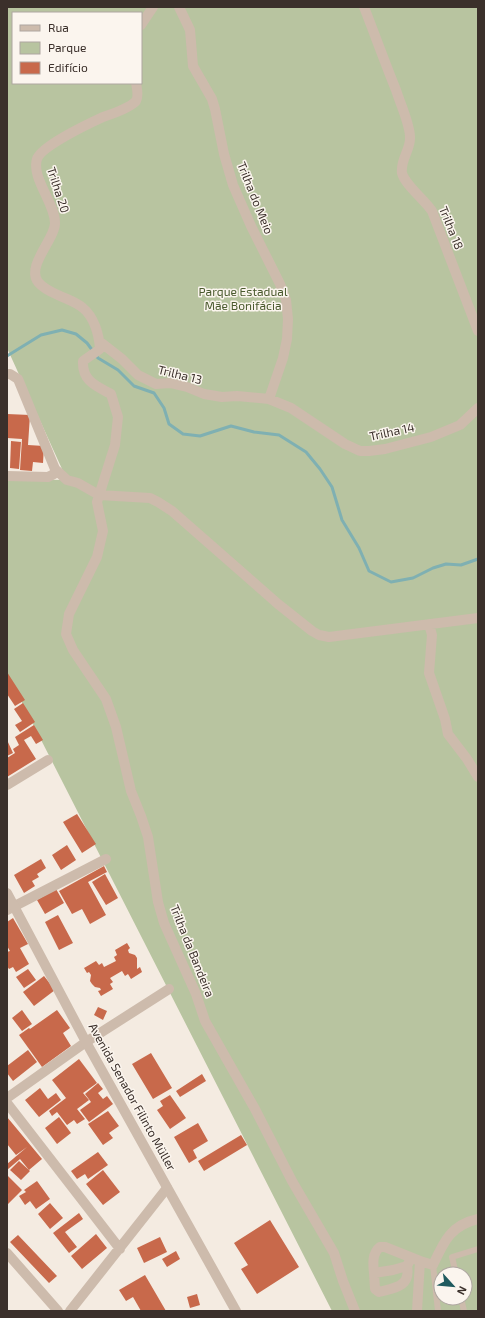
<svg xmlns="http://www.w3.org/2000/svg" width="485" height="1318" viewBox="0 0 485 1318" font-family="'Exo 2',sans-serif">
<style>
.green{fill:#b8c4a0;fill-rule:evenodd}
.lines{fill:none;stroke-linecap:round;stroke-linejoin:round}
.stream{stroke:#7fb0b2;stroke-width:3}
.building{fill:#c8694b}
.service{stroke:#cdbbac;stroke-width:6}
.minor{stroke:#cdbbac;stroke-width:10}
.tertiary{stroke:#cdbbac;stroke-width:10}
.labels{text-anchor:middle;stroke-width:3;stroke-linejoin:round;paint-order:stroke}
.street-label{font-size:12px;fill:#3b302b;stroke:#fbf5ee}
.park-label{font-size:12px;fill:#4a5a2e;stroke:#fbf5ee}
</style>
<rect width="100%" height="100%" fill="#f4ebe1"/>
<path class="green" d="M7,7H478V1311H332L7,673V479L67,480L7,348ZM13,13H141V83H13ZM441,1274H465V1298H441Z"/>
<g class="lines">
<path class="stream" d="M7,356L41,335L62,330L76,334L87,343L98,358L118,370L134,386L154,393L164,408L169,424L183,434L200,436L231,426L254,432L279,435L306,452L320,469L332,487L342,520L359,548L369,571L391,582L413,578L433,568L446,564L461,565L478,559"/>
</g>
<path class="building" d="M7,414L30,415L28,445L44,446L43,463L33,462L32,471L20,470L22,439L7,438Z
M11,441L21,442L19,469L10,468Z
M7,672L25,700L15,706L7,694Z
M23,703L35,722L20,732L15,725L22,721L14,709Z
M34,725L43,740L36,744L31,736L24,740L36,759L7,777V758L15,753L13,749L19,745L15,737Z
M7,740L13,753L7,756Z
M77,814L96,844L82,853L63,822Z
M67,845L76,860L61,870L52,855Z
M41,859L46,868L37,874L39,877L32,881L35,886L24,893L14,875Z
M104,866L107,872L88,882L106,915L90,924L82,909L72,914L59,891Z
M105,874L118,898L106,905L92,882Z
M56,889L64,903L45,914L37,900Z
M58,915L73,943L59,950L45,922Z
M13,918L28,944L20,948L29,964L16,972L13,967L9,969L7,966V952L10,951L7,946V922Z
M127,943L130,948L128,950L129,953L135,955L137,958V969L140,967L142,972L131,979L128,974L125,976L122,971L110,978L113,982L110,984L113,989L101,996L98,991L101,990L100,988L95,987L92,984L90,981L91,975L89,972L87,973L84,968L96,961L99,965L102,963L104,967L116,961L114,957L117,955L115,950Z
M28,969L36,980L24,988L16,977Z
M44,976L55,990L34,1006L23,992Z
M98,1007L107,1011L103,1020L94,1015Z
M22,1010L32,1024L22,1031L12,1018Z
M57,1010L70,1028L63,1033L71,1046L42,1067L19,1035L29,1028L30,1029Z
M28,1050L37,1062L13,1081L7,1073V1066Z
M151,1053L172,1088L153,1099L132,1064Z
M79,1059L97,1083L83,1093L89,1100L77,1109L85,1119L77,1124L74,1120L67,1125L57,1112L52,1116L49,1111L66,1098L52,1080Z
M202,1074L206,1081L180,1097L176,1091Z
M98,1083L103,1089L98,1093L103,1099L107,1096L113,1104L89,1122L80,1110L91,1102L85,1094Z
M40,1088L48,1099L56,1093L61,1100L39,1117L25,1100Z
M170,1095L186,1118L170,1129L157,1110L163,1106L160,1101Z
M108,1111L119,1126L109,1133L113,1138L103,1145L88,1124Z
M7,1117L42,1159L29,1170L20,1159L7,1170V1164L27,1147L16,1155L7,1144Z
M59,1117L71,1133L57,1144L45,1128Z
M198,1123L208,1141L193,1150L197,1158L189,1163L174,1137Z
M241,1135L247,1145L204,1171L198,1161Z
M98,1152L108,1165L88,1179L85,1174L77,1179L71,1171Z
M19,1161L30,1171L21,1180L10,1170Z
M103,1170L120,1192L103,1205L86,1184Z
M7,1175L22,1190L7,1205Z
M37,1181L50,1199L36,1209L30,1201L25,1205L19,1196L26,1192L24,1190Z
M50,1203L63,1218L50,1229L38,1214Z
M79,1213L83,1219L65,1232L77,1247L69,1253L53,1233Z
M270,1220L299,1267L257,1294L241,1269L248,1265L234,1243Z
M96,1234L107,1248L82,1269L71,1256Z
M18,1235L57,1276L49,1283L10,1242Z
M160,1237L167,1252L144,1263L137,1248Z
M176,1251L180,1259L167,1267L162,1259Z
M145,1275L166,1311H141L133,1297L126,1301L119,1290Z
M197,1294L200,1305L190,1308L187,1297Z"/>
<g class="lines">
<path class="service" d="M433,1265L438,1311
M456,1274L452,1257L478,1249
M461,1298L464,1311"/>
<path class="minor" d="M179,7L190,30L193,66L212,99L215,109L224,154L233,185L251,226L280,284L286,300L288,319L287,339L283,358L269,399
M364,7C375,35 385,63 396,90C400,103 410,124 410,137C411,149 400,160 402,173C405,185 424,199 432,211L478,331
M141,25L153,7
M136,83C137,88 139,96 136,101C130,108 112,114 103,117C90,123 41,146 37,159C31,178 55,203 55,223C55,239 26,266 38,282C43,288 51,292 58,295C66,299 76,302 83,308C94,317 99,334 100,349L83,361C82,381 96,386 111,394L118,417L115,445L97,502L103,531L97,557L69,614L66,634L73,650L106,699L116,727L131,791L141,816L148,837L158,902L164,923L196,994L205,1021L255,1109L292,1181L334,1253L343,1281L355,1311
M99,341L122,359L138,375L156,384L170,383L187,387L204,394L222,397L237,396L269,399L291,408L345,444L360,451H369L385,449L431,437L460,425L478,408
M7,374H10L18,379L55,469L67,480L78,483L99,495L150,498L158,502L172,511L278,604L312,631L319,635L329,637L478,618
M7,476L48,477L54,474L55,469
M429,624L432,635L429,673L445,719L448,734L467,759L478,777
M7,785L48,760
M7,910L106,859
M7,1098L86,1042L169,989
M7,1103L120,1249
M411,1258L407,1266L393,1270L374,1273C373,1264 372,1253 380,1247H385L420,1261
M374,1273L375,1289L379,1292C394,1288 411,1287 407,1266
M70,1311L167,1188
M417,1311L420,1261L433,1265C444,1241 451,1225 478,1219"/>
<path class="tertiary" d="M7,893L86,1042L236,1311
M7,1253L58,1311"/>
</g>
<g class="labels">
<g class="street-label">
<text transform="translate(58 190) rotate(72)" y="4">Trilha 20</text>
<text transform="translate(255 198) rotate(68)" y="4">Trilha do Meio</text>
<text transform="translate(451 228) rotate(68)" y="4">Trilha 18</text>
<text transform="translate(180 375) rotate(14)" y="4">Trilha 13</text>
<text transform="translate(392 432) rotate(-12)" y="4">Trilha 14</text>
<text transform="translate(192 951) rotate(68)" y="4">Trilha da Bandeira</text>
<text transform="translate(132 1097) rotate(61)" y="4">Avenida Senador Filinto Müller</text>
</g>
<g class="park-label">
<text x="243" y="296">Parque Estadual<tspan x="243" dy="14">Mãe Bonifácia</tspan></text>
</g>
</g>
<rect width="485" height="1318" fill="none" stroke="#3b302b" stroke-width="16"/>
<rect x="12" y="12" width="130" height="72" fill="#fbf5ee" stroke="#aea6a0"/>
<rect x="20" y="25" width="20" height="6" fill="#cdbbac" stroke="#aea6a0"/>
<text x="48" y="32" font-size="12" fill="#3b302b">Rua</text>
<rect x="20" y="42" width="20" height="12" fill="#b8c4a0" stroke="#aea6a0"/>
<text x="48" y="52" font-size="12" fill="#3b302b">Parque</text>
<rect x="20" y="62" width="20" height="12" fill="#c8694b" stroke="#aea6a0"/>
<text x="48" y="72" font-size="12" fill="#3b302b">Edifício</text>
<g transform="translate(453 1286) rotate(117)"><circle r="19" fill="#fbf5ee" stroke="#aea6a0"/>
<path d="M0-3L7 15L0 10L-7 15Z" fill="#1f5a5e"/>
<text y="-6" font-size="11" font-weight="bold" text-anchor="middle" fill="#3b302b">N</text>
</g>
</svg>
